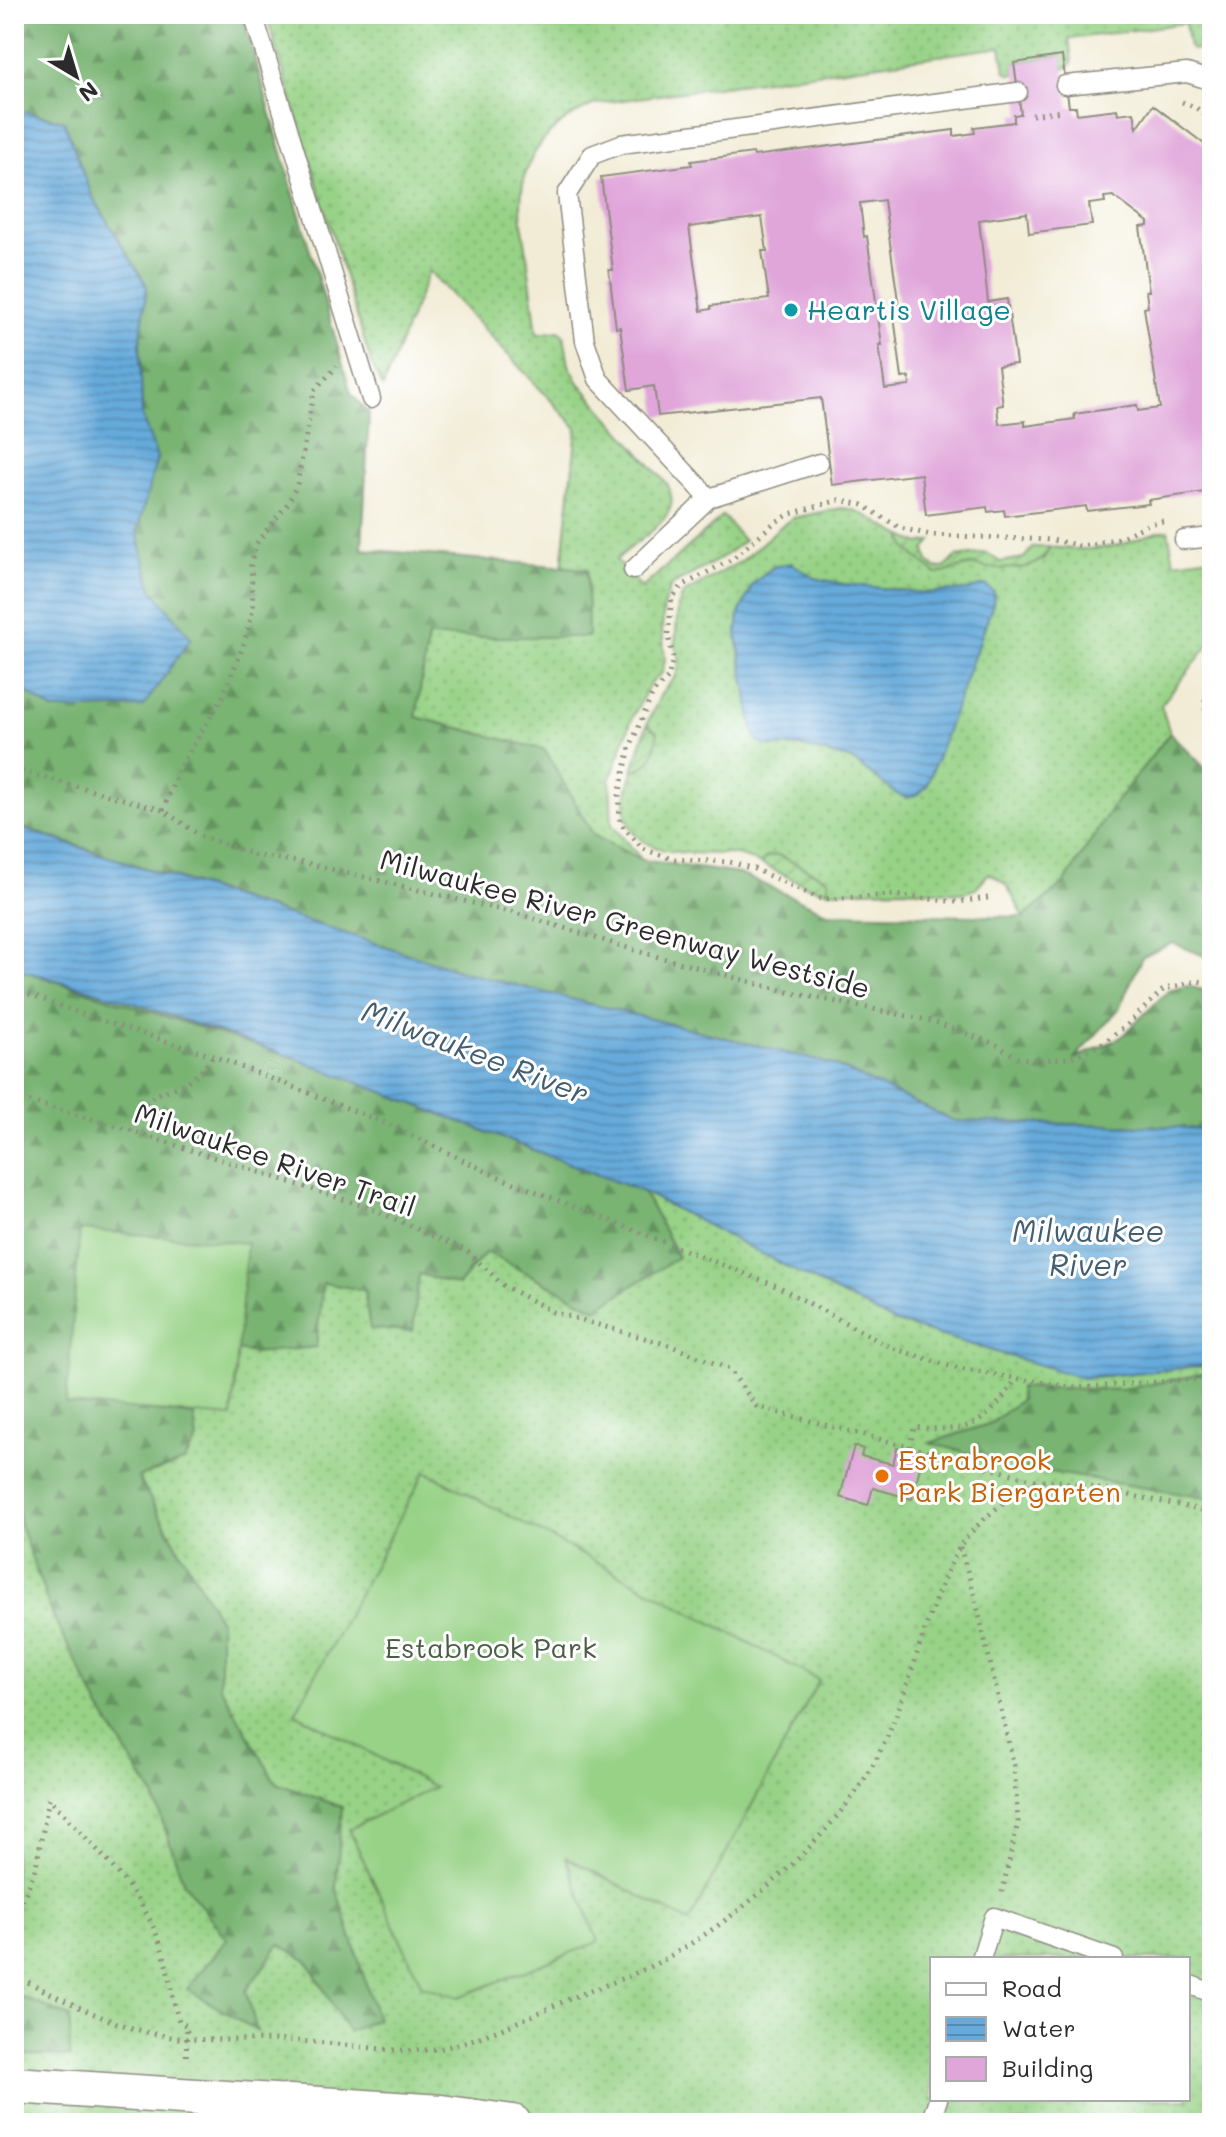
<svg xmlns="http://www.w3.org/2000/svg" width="1226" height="2137" viewBox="0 0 1226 2137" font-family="Mali,sans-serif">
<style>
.grass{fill:url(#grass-dots);stroke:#617e58;stroke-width:2;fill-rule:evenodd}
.forest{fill:url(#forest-firs);stroke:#52704f;stroke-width:2}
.garden{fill:url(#garden-furrows);stroke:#617e58;stroke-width:2}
.pitch{fill:#97d286;stroke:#617e58;stroke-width:2}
.water{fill:url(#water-rules);stroke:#486a83;stroke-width:2}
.building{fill:#e0a6da;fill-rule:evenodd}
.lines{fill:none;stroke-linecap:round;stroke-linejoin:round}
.service-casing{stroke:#8e8c80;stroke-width:21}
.minor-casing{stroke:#8e8c80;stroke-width:39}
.path{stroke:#8e8c80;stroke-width:5;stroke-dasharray:2 6;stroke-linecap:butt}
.service{stroke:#fff;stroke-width:18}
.minor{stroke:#fff;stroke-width:36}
.culture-dot{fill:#0f9aa8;stroke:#fff;stroke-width:3}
.food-dot{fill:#e8710a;stroke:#fff;stroke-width:3}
.labels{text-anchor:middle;stroke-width:6;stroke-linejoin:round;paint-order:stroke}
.culture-label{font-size:28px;fill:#0d838f;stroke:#fff;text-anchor:start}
.street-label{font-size:28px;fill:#2b2b2b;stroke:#fff}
.food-label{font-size:28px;fill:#c56008;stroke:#fff;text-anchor:start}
.park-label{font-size:28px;fill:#4b5d46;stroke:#fff}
.water-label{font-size:30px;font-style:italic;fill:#435e71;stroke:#fff}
</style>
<defs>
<pattern id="grass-dots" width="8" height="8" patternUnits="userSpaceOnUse" patternTransform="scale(2)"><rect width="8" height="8" fill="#97d286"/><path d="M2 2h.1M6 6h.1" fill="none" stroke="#82b474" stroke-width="1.8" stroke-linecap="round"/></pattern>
<pattern id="forest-firs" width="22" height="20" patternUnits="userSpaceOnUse" patternTransform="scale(2)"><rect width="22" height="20" fill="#79b473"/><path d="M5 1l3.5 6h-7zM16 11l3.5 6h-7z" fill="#63935f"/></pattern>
<pattern id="garden-furrows" width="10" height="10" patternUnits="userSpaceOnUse" patternTransform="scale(2)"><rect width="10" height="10" fill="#97d286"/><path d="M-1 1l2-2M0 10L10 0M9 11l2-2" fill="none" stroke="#82b474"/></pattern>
<pattern id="water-rules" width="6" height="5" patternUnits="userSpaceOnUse" patternTransform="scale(2)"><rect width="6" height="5" fill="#66aadb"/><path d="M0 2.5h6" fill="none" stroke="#548bb2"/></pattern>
</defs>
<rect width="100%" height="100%" fill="#fff"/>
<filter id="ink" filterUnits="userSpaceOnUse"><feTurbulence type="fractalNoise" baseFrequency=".0125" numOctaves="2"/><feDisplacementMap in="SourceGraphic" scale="16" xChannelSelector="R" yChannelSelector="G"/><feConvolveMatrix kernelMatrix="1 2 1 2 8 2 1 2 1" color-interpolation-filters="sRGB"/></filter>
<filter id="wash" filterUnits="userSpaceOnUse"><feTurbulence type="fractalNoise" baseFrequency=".006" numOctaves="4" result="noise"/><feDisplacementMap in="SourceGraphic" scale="32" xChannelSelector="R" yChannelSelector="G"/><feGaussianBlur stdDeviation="1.8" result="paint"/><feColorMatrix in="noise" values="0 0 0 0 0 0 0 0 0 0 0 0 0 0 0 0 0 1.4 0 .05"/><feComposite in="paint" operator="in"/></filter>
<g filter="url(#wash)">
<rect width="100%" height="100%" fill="#f2ecd6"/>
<path class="grass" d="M266,14H1212V47L1192,50L1189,47L1185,23L1069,39L1072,62L1069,67L1063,68L1061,56L1015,63L1016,74H1009L1005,70L1001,47L595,104C551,123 521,155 521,206C521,222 525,239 527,254C530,281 534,307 537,334L559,331L564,335L569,365L579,383L668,485C671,494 674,502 669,511C661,528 630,546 616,560L642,588L723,516L744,541L720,559L671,586L664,604L662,629L665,660L662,673L650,684L633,716L610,781L612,825L642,860L594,837L545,750L415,717L428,636L587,570L562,568L577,428L429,271L383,387L372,366Z
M842,508C866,510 881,527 903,536V542L936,574C954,572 968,560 986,568L1043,560L1050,547C1076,550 1100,551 1126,543C1141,538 1152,532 1168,530L1174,562L1212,557V641L1161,705L1170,733L1112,807L1063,885L1024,917L1006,884L989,873L975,889L963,893L904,889L827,891L829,882L826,878L778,855L767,857L761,864C751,859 738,854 726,854C695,853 638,858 627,819C623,803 629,786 633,770L640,769L657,732L647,724L661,694L676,676L680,661L675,645L678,607L683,594L743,560L781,526L793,518ZM791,564L814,578L843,584L924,593L967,590L985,585L908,798L898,794L852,760L799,746L753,729L737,636L739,614L753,584L773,567Z
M14,968L122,999L292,1057L643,1192L892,1321L1083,1378L1212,1365V2123H14ZM932,1959H1188V2099H932Z"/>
<path class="forest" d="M14,14H242L351,393L369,413L362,549L587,569L588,637H428L416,717L545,750L594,836L642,860L740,874L829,913L1024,917L1063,885L1112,807L1170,733L1212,775V959L1173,943L1142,957L1119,1009L1074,1059L1120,1038L1168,991L1187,986L1212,992V1131L1179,1127L954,1121L834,1065L467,973L14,825V684L53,710L191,638L152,589L137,531L157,458L142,417L140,342L147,286L92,196L64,121L14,109Z
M14,968L292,1057L643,1192L678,1257L596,1309L486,1252L458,1285L419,1274L413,1331L370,1329L364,1290L323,1283L316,1347L253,1353L237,1350L246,1243L66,1400L194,1416L197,1439L184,1462L138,1477L220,1621V1686L276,1783L342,1807L336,1888L377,2019L348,2032L308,1962L280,1944L246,1991L257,2031L187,1989L227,1939L184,1884L154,1797L99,1707L52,1614L20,1525L14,1493Z
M1212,1372V1499L1014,1466L930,1443L991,1423L1020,1400L1019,1387L1121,1390Z
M14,1994L70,2017V2057L14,2054Z"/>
<path class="garden" d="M903,536L920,544L932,541L925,550L928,562L937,569L946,567L956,557L987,553L1000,562L1024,558L1033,547H1050C1038,572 1015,569 990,568C983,568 979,564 972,565C959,566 949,573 936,574L906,548Z
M647,724L657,732C657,749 652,768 633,770Z
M778,855L826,878L829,882L827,891L807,886L761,864L767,857Z"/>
<path class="pitch" d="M80,1230L247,1243L232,1417L66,1404Z
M425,1471L819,1680L689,1922L566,1857L598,1942L459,1997L422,1986L349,1829L435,1787L295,1713Z"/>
<path class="water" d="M14,109L64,121L92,196L147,286L140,342L142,416L157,458L137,532L152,589L191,638L143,707L53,710L14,684Z
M791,563L815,578L843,584L924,593L967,590L985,585L994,592L993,604L927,786L919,794L908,798L897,794L852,760L800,746L773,747L759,743L753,729L737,636L739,614L753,584L773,567Z
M14,826L467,973L834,1065L954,1121L1179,1127L1212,1131V1365L1083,1378L892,1321L643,1192L292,1057L122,999L14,968Z"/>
<g id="blocks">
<path class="building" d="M1062,56L1069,107H1076L1077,114L1117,109L1118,114L1134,112L1137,128L1153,105L1212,150V171L1206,179L1212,178V491L1148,500L1149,504L1087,511L1086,506L1005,516L1004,510L988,512L987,507L926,515L921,474L832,485L821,398L658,416L654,386L629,390L620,327L616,328L609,270H613L601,177L692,165L691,161L753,153L754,156L954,130V136L975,133L974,127L1014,122V115L1021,114L1014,63ZM1113,196L1148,222V226L1140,227L1149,291H1146L1148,307L1144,308L1160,408L1138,411L1137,405L1074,414L1075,419L1025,426V421L999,424L997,406L1003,405L998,366L1016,364L1007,299L988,302L979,220L1027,213L1029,233L1092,225L1089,204L1105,202L1104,197ZM884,200L900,315L894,316L902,378L909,377L910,386L885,389L879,345H882L867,236L864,237L860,203ZM762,217L767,251H762L769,299L711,306V309L701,311L689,227Z
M854,1446L863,1449L861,1456L893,1464L897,1448L923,1455L912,1499L873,1488L868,1505L840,1497Z"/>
</g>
</g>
<g filter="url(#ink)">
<use href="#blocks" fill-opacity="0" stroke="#8e8c80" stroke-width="2"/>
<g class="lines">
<defs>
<path id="service" d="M253,14L371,399
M1065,85L1187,73L1212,81
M709,498L598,379L585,341L567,194L592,155L621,144L1018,92
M1184,540L1212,537
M633,570L709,498L819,463
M981,1959L994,1917L1114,1959
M1188,1984L1212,1993
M930,2123L938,2099"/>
<path id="minor" d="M14,2085L441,2113L513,2123"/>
</defs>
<use href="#service" class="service-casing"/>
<use href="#minor" class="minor-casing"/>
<path class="path" d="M1182,102L1195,107L1212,120
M1032,115L1062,111
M1212,669L1204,705L1212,734
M14,769L163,810L199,835L254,855L310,864L522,915L644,953L788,992L932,1021L997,1045L1018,1058L1041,1060L1069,1058L1100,1045L1126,1026L1164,989L1198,981L1212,984
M163,810L178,771L223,696L243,646L253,611L251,565L256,544L288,503L297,485L314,391L337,366
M988,898L957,902L894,895L821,899L754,869L730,862L672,859L643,849L620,823L619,795L630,747L653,693L668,678L673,658L668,634L672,598L682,586L732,559L774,523L790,514L839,500L863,505L900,528L931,535L1052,540L1082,546L1119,538L1149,524L1168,520
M14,989L96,1019L213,1056L388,1124L494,1175L781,1288L892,1348L959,1369L1076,1388L1212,1378
M14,1097L126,1129L370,1208L467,1251L504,1286L553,1312L669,1345L729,1369L757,1407L1039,1481
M131,1131C144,1088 160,1098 191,1079C200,1073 207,1065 213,1056
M910,1447L914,1427C970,1434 986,1425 1016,1379
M960,1547L974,1593L1014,1766L1018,1822L1002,1892
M14,1923L36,1867L49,1798C86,1840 138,1885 158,1938C169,1965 170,1994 179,2021L187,2026L186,2062
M14,1975C68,2002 127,2035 189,2039C231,2041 273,2039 315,2042C356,2045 401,2055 442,2048C483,2039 522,2020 560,2003C595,1988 632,1977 665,1959C740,1917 819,1849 866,1777C910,1707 919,1620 959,1548C969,1529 1019,1486 1040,1481C1046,1480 1054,1481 1060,1481L1212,1512"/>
<use href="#service" class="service"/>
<use href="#minor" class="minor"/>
</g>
</g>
<circle class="culture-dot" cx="791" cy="310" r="8"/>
<circle class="food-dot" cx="882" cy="1476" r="8"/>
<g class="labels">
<g class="culture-label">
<text x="807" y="320">Heartis Village</text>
</g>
<g class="street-label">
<text transform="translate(625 924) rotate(15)" y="10">Milwaukee River Greenway Westside</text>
<text transform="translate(275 1160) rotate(19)" y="10">Milwaukee River Trail</text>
</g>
<g class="food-label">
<text x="898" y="1470">Estrabrook<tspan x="898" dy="32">Park Biergarten</tspan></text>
</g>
<g class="park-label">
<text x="491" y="1658">Estabrook Park</text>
</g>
<g class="water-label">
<text transform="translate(475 1053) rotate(21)" y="10">Milwaukee River</text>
<text x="1088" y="1242">Milwaukee<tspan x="1088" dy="34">River</tspan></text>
</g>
</g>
<rect width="1226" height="2137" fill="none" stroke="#fff" stroke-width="48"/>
<rect x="930" y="1957" width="260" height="144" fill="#ffffff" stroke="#aaaaaa" stroke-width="2"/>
<rect x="946" y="1983" width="40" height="12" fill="#ffffff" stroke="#aaaaaa" stroke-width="2"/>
<text x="1002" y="1997" font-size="24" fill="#2b2b2b">Road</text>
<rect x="946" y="2017" width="40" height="24" fill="url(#water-rules)" stroke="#aaaaaa" stroke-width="2"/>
<text x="1002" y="2037" font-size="24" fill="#2b2b2b">Water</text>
<rect x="946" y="2057" width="40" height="24" fill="#e0a6da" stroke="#aaaaaa" stroke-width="2"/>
<text x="1002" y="2077" font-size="24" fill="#2b2b2b">Building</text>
<g transform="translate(76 76) rotate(142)" stroke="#ffffff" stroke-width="6" paint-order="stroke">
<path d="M0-6L14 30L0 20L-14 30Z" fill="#2b2b2b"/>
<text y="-12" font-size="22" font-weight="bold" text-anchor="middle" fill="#2b2b2b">N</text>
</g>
</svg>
